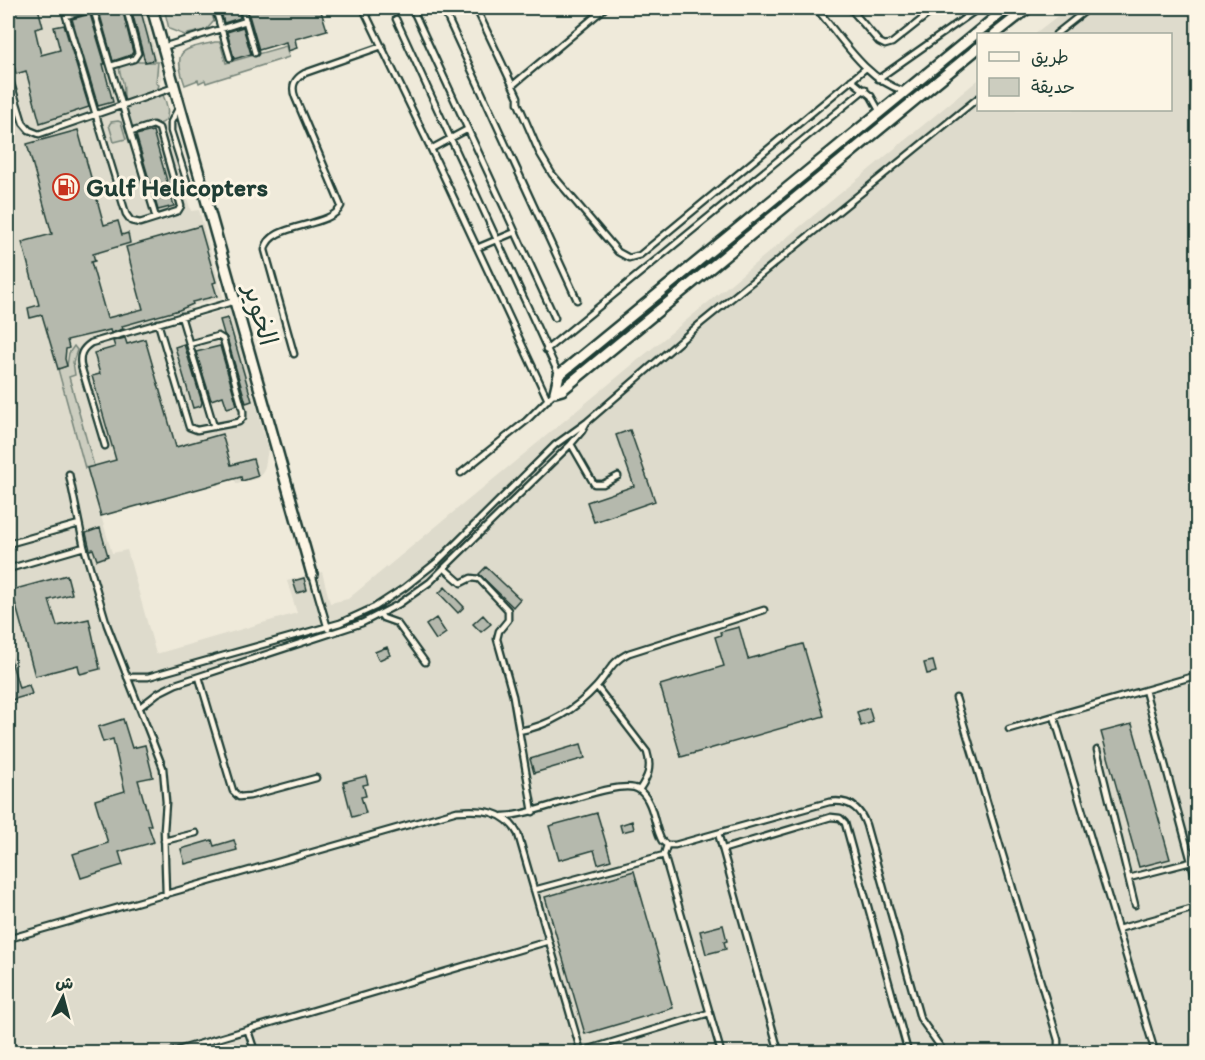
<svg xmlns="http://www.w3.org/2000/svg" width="1205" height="1060" viewBox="0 0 1205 1060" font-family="Itim,'Playpen Sans Arabic',sans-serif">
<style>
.built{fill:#dedbcc}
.green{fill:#cccdbf;stroke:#76857a;stroke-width:1.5}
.building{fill:#b5b9ad;stroke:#1f3d34;stroke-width:1.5}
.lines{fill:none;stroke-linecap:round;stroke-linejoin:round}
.service-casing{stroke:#1f3d34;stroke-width:9}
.minor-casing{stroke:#1f3d34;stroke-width:14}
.service{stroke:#fcf5e5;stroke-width:4.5}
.minor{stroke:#fcf5e5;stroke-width:9}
.labels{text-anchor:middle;stroke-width:6;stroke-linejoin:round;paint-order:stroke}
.poi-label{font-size:26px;font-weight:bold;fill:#1f3d34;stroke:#fcf5e5;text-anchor:start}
.street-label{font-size:26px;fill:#1f3d34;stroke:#fcf5e5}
</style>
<rect width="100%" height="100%" fill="#efeada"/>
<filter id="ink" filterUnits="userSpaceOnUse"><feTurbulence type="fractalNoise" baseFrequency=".0167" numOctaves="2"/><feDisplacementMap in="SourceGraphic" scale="12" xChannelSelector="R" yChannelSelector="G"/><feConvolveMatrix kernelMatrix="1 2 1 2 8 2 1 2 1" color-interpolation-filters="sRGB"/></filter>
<g filter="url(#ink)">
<path class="built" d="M8,8H143L162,77L157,89L156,100L191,211L199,210L223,297L192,306L195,319L230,308L268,449L265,467L259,478L237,484L234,479L101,516L112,553L127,550L156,654L297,613L287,581L312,574L322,572L330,603L348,599L978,80V110H1170V34H1034L1068,8H1197V1052H8Z"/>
<path class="green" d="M164,8H210L214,21L206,30L187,34V36L169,29Z
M215,42H220L226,63L286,46L289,57L206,83L205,80L199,83L198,80L185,85C172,48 182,50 215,42Z
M131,53L135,54L138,62H158L156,83L159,85L158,88C165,95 175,120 159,124C156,125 153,124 150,125C144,126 138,130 131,127C117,122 128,92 122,79C117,67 118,58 131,53Z
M118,121L121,122L126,139L114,142L109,125L111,122Z
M74,346L77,350L73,362L75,375L69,377L94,466L85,468L58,369L67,366L69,353Z"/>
<path class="building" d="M8,8H38L43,27L35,29L41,55L60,50L54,27L64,25L89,107L40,123L26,71L16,74L8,41Z
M98,8H109V11L122,8L133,52L131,55L113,61Z
M131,8H140L154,60L145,62Z
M220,8H238L240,18L224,23Z
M247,8H320L327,30L295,39L297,48L288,51L286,42L259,50Z
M90,14L105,64H103L113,102L98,106L72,19Z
M243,27L251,54L234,59L227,32Z
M78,130L104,225L118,221L122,235L128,233L130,243L93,254L95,261L91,262L107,318L143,309L126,247L200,226L216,282L213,283L217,296L192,302L193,304L179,310L122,326L123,329L111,333L110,330L67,340L69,348L66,349L65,359L67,366L58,369L42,315L30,318L28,308L39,305L22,242L52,234L27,144Z
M153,131L174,206L158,210L136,135Z
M228,318L252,401L246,403L227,338L224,334L220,320Z
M125,338L127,344L145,339L176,447L222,434L231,465L253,459L258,476L242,481L241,477L101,516L87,468L116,460L92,376L100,374L94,353L115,347L113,341Z
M184,344L202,402L201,406L193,408L175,347Z
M220,346L237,405L227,408L223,396L211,400L196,352Z
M630,430L655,501L594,522L587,502L634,486L616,435Z
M100,528L108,556L97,560L93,549L90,550L86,533Z
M486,567L520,599L513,607L479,574Z
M67,575L72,594L49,600L57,626L89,619L100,669L80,674L78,665L35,676L15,602L8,604V591Z
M304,578L307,590L297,593L293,581Z
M445,587L464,607L458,613L439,593Z
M483,615L491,624L481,632L473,624Z
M436,618L446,633L436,640L426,625Z
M739,627L748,659L803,644L824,716L681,757L660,685L724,666L715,637L721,635L720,632Z
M387,647L390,655L379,660L375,652Z
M8,656H10L19,688L29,685L32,694L8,701Z
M933,661L936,672L927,674L924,663Z
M869,708L873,722L861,726L857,712Z
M123,719L132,748L145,745L153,777L138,780L151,825H148L154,842L119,852L123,865L81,878L73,854L108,843L95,800L125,791L113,739L103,742L98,727Z
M1132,724L1170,859L1139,867L1101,732Z
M581,744L585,758L534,773L530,759Z
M366,776L368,784L363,785L366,796L361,797L366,813L352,817L343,782Z
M597,813L611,860L598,864L594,850L559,860L549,826Z
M632,821L634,829L622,832L620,825Z
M212,840L214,846L234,840L237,850L185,864L181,849Z
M634,871L673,1008L585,1034L545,897Z
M723,925L727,941L724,942L726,949L706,954L700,931Z"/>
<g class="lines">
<defs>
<path id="service" d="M93,8L66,16L126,214L131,221L140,223L178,211L181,206L159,128L153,125L131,132
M93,8L156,218
M215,8L230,58
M242,8L255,53
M363,8L431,149L548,400
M412,8L555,318
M443,8L577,300
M476,8L518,97V103L539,152L552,174L618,252L629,258L640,255L866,68
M816,8C841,37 866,80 904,91
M850,8L879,42L885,45L892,43L936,8
M396,19L559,375
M1056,34L1089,8
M163,47L246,21
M111,66L134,59L138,53L126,8
M8,74L23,123L29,130L39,134L175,87
M878,79L979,8
M851,80L871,96L880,112
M513,85L605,8
M179,107L171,122V131L188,185L194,190H203
M431,149L468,129
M477,248L515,232
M181,316L214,427
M158,323L189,427L197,430L239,422L243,417V411L223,339L218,336L189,344
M546,350L865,89
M294,354L265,250C268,222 331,229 341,206L295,97C291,86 294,79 305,73L382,46
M571,444L594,484H603L618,476
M105,446L81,366C79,355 82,349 91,343L235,301
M461,473L526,421L554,393
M69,474L84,547L107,625L163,768L166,802L164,830L166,895
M8,544L79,524
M444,568L461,583L471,578L479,579L508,610V620L499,631L497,639L513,696L533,812
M8,569L84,547
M312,574L328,629
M380,614L383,618L397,623L425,662
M127,677H148L340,623L375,607L404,588L438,561L555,445L587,422L700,324L978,98
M199,677L233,791L239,797L250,796L316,778
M597,687L647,752C652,768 648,777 639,790
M1145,690L1198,887
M956,698L1058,1040V1046L1053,1052
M140,707L158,693L176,684L362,623L399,604L430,582L444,568L571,444L582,431L587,422
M1054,716L1155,1052
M1009,729L1198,675
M519,731C549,726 576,709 596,687C609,673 610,662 629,653L764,610
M1097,750L1135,905
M503,816C534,817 620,776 639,790C655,802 653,826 662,841L667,845H675L829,802C848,799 860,807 866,825L920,1018L944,1052
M718,833L779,1052
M164,841L196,833
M667,845L664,855L721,1052
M724,849L831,817L840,818L845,823L908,1052
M1129,878L1191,862
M534,890L664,855
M1118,929L1198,907
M8,939L457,811C482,809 505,810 518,834L581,1052
M248,1031L255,1052
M172,1052L549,941
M580,1052L709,1013"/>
<path id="minor" d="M152,8L312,574
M995,34L1028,8
M978,48L562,390L555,392L559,375L1007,8"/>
</defs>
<use href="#service" class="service-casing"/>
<use href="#minor" class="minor-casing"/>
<use href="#service" class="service"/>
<use href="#minor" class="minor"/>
</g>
</g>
<defs>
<symbol id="fuel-ring" viewBox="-11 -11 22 22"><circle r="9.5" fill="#fcf5e5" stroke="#c8321e" stroke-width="1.5"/><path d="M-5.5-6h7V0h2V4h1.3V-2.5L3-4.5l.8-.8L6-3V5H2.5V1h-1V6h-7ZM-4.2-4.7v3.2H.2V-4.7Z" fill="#c8321e"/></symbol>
</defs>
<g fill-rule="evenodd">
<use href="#fuel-ring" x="51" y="172" width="30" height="30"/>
</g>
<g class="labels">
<g class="poi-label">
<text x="86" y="196">Gulf Helicopters</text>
</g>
<g class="street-label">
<text transform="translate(261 315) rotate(74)" y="9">الخوير</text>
</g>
</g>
<rect width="1205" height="1060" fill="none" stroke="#fcf5e5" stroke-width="30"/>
<rect x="15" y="15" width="1175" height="1030" fill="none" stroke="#1f3d34" stroke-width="2" filter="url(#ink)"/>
<rect x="977" y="33" width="195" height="78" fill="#fcf5e5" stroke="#a4ab9e" stroke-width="1.5"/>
<rect x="989" y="52" width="30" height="9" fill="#fcf5e5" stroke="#a4ab9e" stroke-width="1.5"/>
<text x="1031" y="63" font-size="18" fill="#1f3d34">طريق</text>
<rect x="989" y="78" width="30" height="18" fill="#cccdbf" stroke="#a4ab9e" stroke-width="1.5"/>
<text x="1031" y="93" font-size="18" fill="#1f3d34">حديقة</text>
<g transform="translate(63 997) rotate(6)" stroke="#fcf5e5" stroke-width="4.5" paint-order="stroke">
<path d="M0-4.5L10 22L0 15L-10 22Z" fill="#1f3d34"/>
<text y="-9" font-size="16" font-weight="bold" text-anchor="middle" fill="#1f3d34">ش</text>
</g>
</svg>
